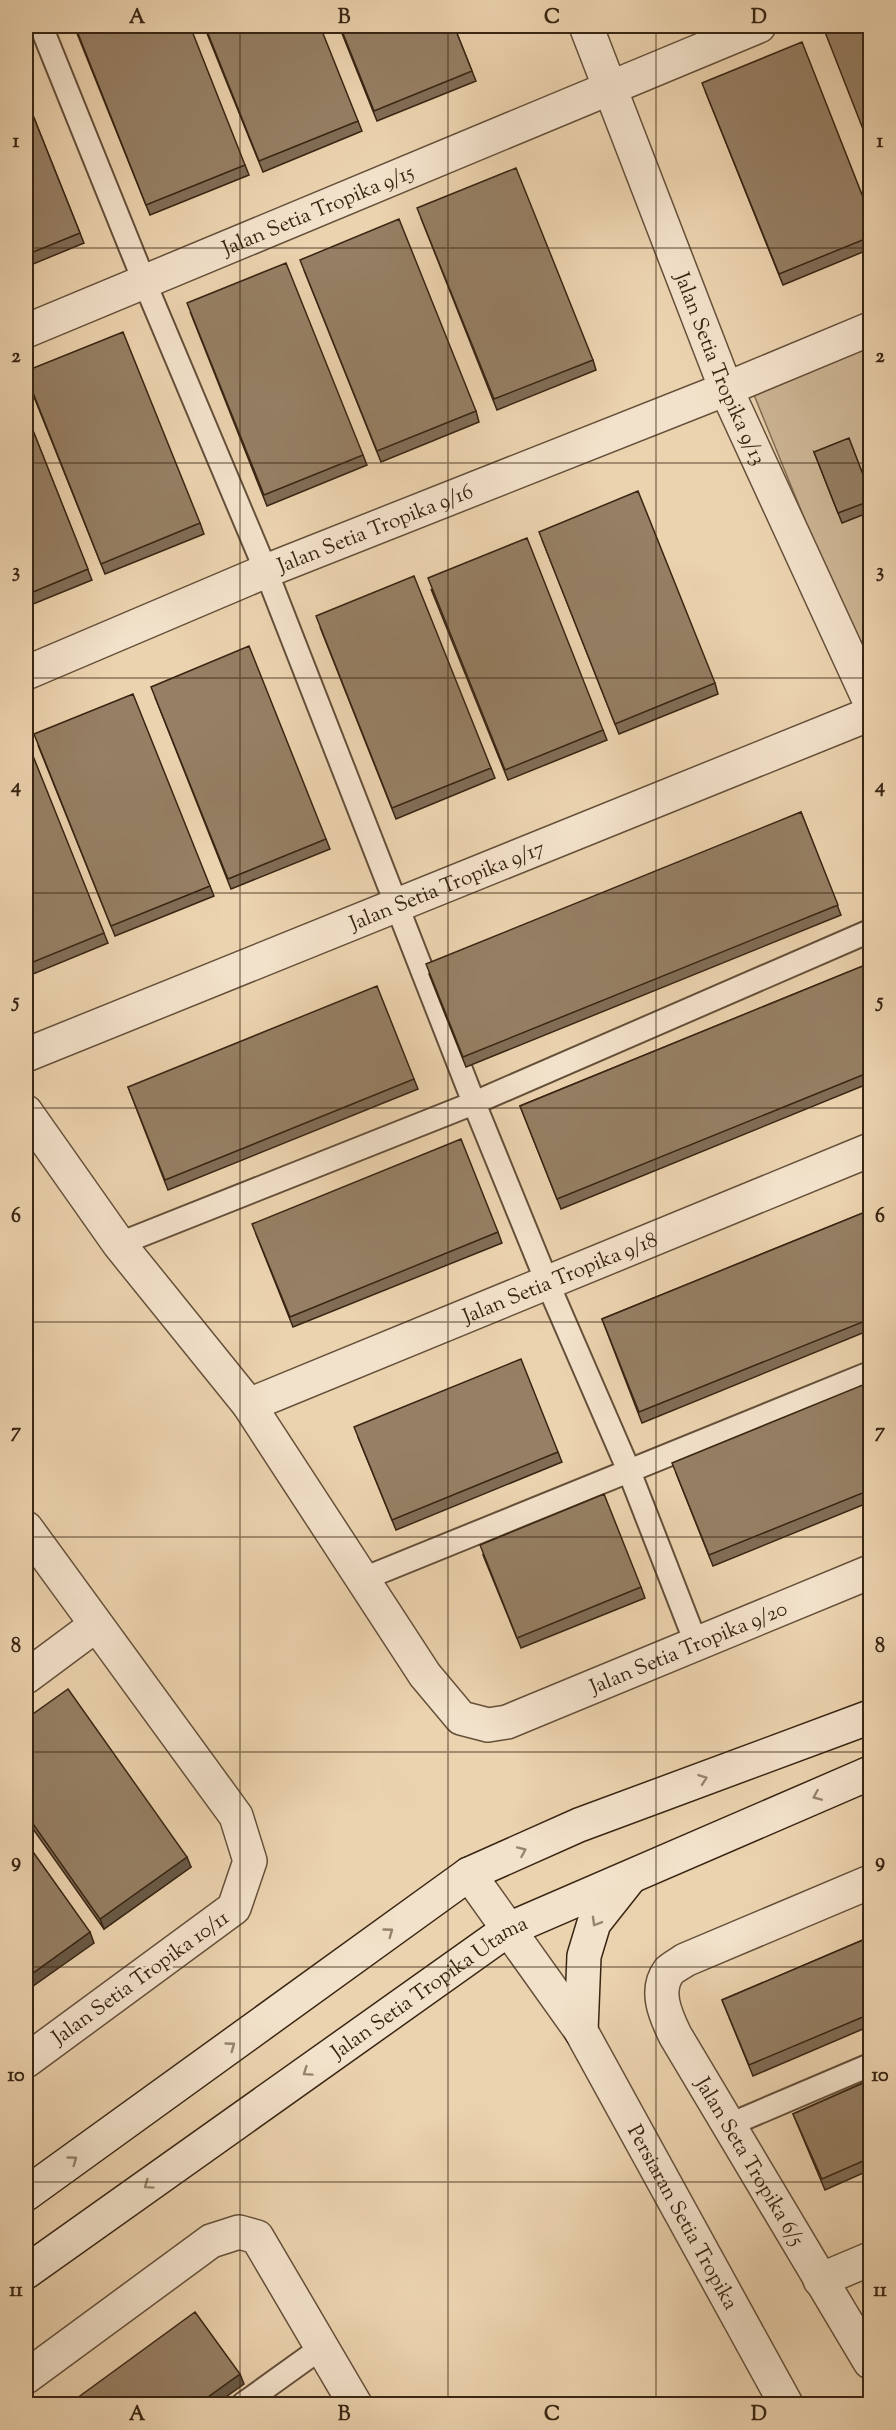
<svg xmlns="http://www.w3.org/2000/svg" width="896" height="2430" viewBox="0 0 896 2430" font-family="'Sorts Mill Goudy',serif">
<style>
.green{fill:#cdb594;stroke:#826d54;stroke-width:1.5}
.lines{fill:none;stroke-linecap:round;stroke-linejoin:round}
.service-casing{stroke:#65503a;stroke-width:26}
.minor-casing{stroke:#65503a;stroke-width:36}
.tertiary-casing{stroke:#65503a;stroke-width:36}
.secondary-casing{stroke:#382513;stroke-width:36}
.service{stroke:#f3e2cb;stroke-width:22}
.minor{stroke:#f3e2cb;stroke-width:33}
.tertiary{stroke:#f3e2cb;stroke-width:33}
.secondary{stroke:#f3e2cb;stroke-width:33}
.wall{fill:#816d56;stroke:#382513;stroke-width:1.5}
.shaded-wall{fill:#695946;stroke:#382513;stroke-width:1.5}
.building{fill:#967f64;stroke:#382513;stroke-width:1.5}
.oneway{stroke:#96846f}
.grid{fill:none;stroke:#382513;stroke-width:1.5;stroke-opacity:0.55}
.labels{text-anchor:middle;stroke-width:6;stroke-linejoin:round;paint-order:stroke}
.street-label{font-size:21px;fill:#382513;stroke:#f3e2cb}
.neatline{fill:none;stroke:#382513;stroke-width:2}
.grid-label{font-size:20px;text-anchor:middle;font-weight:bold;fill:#382513}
</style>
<rect width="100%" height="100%" fill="#ecd3af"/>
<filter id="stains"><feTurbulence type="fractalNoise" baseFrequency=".00333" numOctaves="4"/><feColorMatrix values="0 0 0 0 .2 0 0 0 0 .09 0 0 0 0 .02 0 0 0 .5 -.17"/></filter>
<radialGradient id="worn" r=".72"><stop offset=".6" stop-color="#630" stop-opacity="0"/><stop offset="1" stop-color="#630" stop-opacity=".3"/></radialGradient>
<path class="green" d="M870,347V656L862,660L754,395Z"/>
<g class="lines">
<defs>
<path id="service" d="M41,26L144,281L266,571L474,1103L547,1282L629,1471L696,1643
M119,1244L474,1103L870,931
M363,1579L870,1373
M729,2125L870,2065
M243,2404L321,2348"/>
<g id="minor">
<path id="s1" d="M586,26L726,389L870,702"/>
<path id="s2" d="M26,331L759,26"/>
<path id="s3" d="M26,673L266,571L726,389L870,329"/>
<path id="s4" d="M26,1055L870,714"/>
<path id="s5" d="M26,1112L119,1244L249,1405L425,1675L461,1718L488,1725L507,1722L870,1572"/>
<path id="s6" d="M249,1405L870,1150"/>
<path d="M26,1528L236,1816L250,1861L234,1908L26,2061"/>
<path d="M26,1677L96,1625"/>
<path id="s7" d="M870,1882L685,1960C681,1963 673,1967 669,1971C654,1991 666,2016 675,2035L870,2362"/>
<path d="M820,2280L870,2259"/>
<path d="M26,2377L211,2241L239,2232L257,2237L355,2404"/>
</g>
<g id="tertiary">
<path id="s8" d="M469,1874L581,2031L786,2404"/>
</g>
<g id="secondary">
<path d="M581,2031L584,1956L594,1923L628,1880"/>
<path d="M26,2194L469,1874L579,1825L870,1717"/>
<path id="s9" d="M26,2272L509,1929L870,1773"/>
</g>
</defs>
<use href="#service" class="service-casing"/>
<use href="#minor" class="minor-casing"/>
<use href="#tertiary" class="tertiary-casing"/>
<use href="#secondary" class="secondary-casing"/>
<use href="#service" class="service"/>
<use href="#minor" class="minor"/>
<use href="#tertiary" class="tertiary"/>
<use href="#secondary" class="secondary"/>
</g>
<path class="wall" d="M74,26L245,165L249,175L150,215Z
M204,26L358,121L362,131L263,172Z
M339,26H454L476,81L377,121Z
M706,93L870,215V249L783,285Z
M26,98L84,243L26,267Z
M421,218L593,360L596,370L497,410Z
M304,270L476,411L479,422L381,462Z
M191,314L363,455L367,465L267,506Z
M28,382L200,523L204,534L105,574Z
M26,413L92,580L26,607Z
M814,452L870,493V512L842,523Z
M543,542L715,683L718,694L619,734Z
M431,589L603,730L607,740L508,780Z
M320,627L491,768L495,778L396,819Z
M155,697L326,839L330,849L231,889Z
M26,742L108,943L26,977Z
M38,745L210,886L214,896L115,936Z
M801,812L841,915L466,1067L429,974Z
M870,963V1083L561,1209L520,1106Z
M414,1079L418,1089L168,1190L128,1087Z
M870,1210V1330L642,1423L602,1319Z
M498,1232L502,1243L293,1327L256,1234Z
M870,1382V1502L713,1566L676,1473Z
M358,1437L558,1452L562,1462L396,1530Z
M483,1555L641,1587L645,1598L521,1648Z
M26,1719L191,1867L104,1929L26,1819Z
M870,1937V2026L753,2076L722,2000Z
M870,2080V2170L825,2190L793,2114Z"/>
<path class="shaded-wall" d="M187,1857L191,1867L104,1929L100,1919Z
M90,1932L94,1943L26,1991V1978Z
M240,2374L244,2384L216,2404H198Z"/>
<path class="building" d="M75,26H190L245,165L146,205Z
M205,26H320L358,121L259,161Z
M340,26H454L472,71L374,111Z
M842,26H870V147L825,32Z
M802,42L870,215V237L779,274L702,83Z
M26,98L80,233L26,255Z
M516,168L593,360L494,399L417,208Z
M399,219L476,411L377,451L300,260Z
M286,263L363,455L264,495L187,303Z
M123,332L200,523L101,564L26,375V371Z
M26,413L88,569L26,595Z
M849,438L870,493V501L838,513L814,452Z
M638,491L715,683L615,724L539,532Z
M527,538L603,730L505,770L428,578Z
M414,576L491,768L392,808L316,616Z
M249,646L326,839L228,879L151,687Z
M133,694L210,886L111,926L34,734Z
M27,741L104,933L26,965V742Z
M801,812L838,905L463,1057L426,964Z
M870,963V1072L557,1199L520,1106Z
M377,986L414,1079L165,1180L128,1087Z
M461,1139L498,1232L290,1317L252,1224Z
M870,1210V1319L639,1412L602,1319Z
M521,1359L558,1452L392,1520L354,1427Z
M870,1382V1490L709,1555L672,1463Z
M604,1494L641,1587L517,1638L480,1545Z
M68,1689L187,1857L100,1919L26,1814V1719Z
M26,1842L90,1932L26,1978Z
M870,1937V2014L749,2065L722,2000Z
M870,2080V2158L822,2179L793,2114Z
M195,2312L240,2374L198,2404H69Z"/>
<defs><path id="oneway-chevron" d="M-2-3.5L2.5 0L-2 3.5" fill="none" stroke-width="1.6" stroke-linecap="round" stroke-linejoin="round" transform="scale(1.5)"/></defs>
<g class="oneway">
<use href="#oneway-chevron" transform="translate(703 1779) rotate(-20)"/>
<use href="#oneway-chevron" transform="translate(817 1796) rotate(157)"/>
<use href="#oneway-chevron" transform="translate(522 1851) rotate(-24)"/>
<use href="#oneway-chevron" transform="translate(596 1922) rotate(120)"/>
<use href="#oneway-chevron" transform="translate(389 1932) rotate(-36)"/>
<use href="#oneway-chevron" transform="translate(231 2046) rotate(-36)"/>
<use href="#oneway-chevron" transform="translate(307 2072) rotate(145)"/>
<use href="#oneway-chevron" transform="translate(73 2160) rotate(-36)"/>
<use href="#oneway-chevron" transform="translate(148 2185) rotate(145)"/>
</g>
<path class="grid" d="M240,26V2404M448,26V2404M656,26V2404M26,248H870M26,463H870M26,678H870M26,893H870M26,1108H870M26,1322H870M26,1537H870M26,1752H870M26,1967H870M26,2182H870"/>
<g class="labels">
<g class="street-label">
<text dy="7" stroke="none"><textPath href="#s2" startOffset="316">Jalan Setia Tropika 9/15</textPath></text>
<text dy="7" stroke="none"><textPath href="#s1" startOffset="368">Jalan Setia Tropika 9/13</textPath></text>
<text dy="7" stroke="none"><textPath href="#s3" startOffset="378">Jalan Setia Tropika 9/16</textPath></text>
<text dy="7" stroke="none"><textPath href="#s4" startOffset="454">Jalan Setia Tropika 9/17</textPath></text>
<text dy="7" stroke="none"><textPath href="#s6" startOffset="336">Jalan Setia Tropika 9/18</textPath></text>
<text dy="7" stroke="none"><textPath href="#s5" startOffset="990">Jalan Setia Tropika 9/20</textPath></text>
<text transform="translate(140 1977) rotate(-36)" y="7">Jalan Setia Tropika 10/11</text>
<text dy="7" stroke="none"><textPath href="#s9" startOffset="494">Jalan Setia Tropika Utama</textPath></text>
<text dy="7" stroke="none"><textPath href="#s7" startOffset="435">Jalan Seta Tropika 6/5</textPath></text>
<text dy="7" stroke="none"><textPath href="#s8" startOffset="405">Persiaran Setia Tropika</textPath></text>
</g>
</g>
<rect width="896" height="2430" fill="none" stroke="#ecd3af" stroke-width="66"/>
<rect x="33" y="33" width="830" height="2364" class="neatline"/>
<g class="grid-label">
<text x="137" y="23">A</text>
<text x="344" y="23">B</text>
<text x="552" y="23">C</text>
<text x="759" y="23">D</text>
<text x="16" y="147">1</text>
<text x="880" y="147">1</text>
<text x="16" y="362">2</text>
<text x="880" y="362">2</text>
<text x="16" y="577">3</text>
<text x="880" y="577">3</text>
<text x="16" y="792">4</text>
<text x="880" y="792">4</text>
<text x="16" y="1007">5</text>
<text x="880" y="1007">5</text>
<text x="16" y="1222">6</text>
<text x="880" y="1222">6</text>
<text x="16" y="1437">7</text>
<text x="880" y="1437">7</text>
<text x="16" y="1652">8</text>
<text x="880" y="1652">8</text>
<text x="16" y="1867">9</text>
<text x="880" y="1867">9</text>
<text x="16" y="2081">10</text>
<text x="880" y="2081">10</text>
<text x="16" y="2296">11</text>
<text x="880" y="2296">11</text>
<text x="137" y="2420">A</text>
<text x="344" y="2420">B</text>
<text x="552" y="2420">C</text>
<text x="759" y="2420">D</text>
</g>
<rect width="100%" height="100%" filter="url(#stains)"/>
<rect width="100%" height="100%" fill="url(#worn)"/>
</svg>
